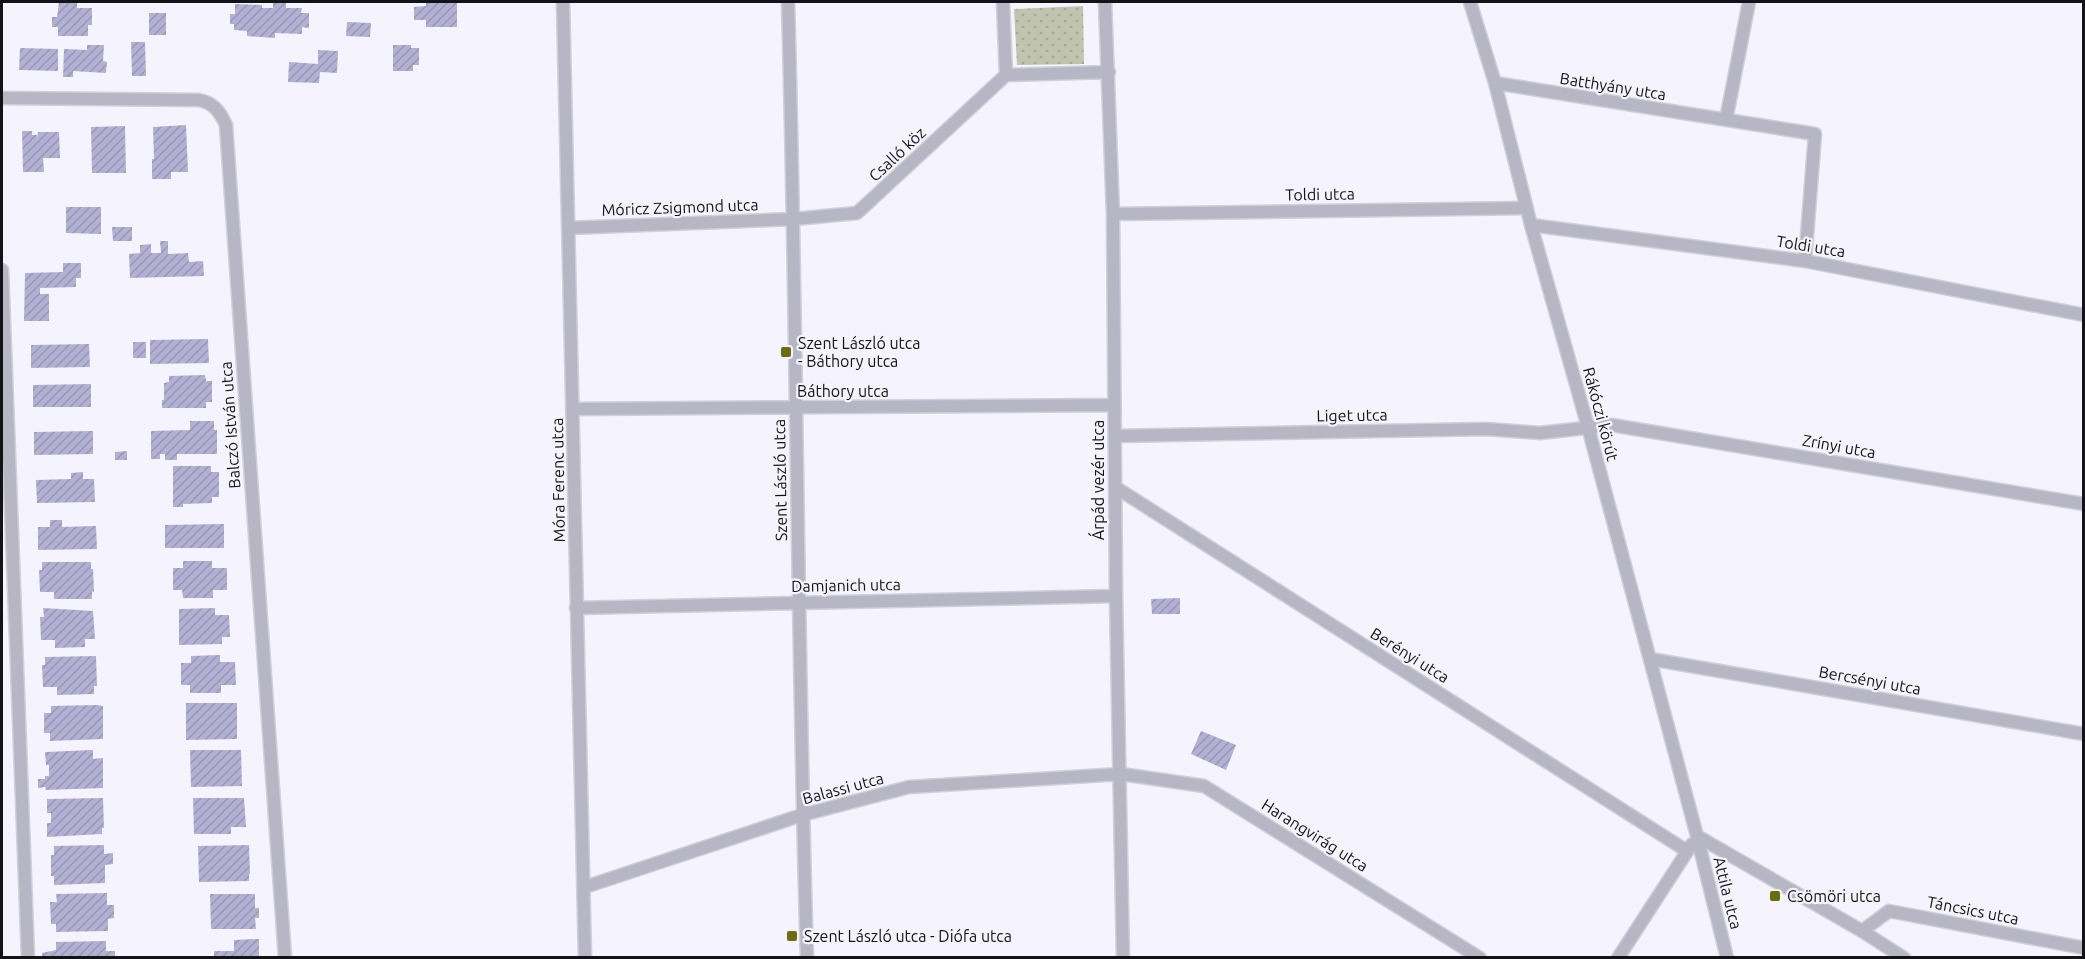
<svg xmlns="http://www.w3.org/2000/svg" width="2085" height="959" viewBox="0 0 2085 959" font-family="Ubuntu,sans-serif">
<style>
.park{fill:url(#park-dots)}
.building{fill:url(#building-hatch)}
.lines{fill:none;stroke-linecap:round;stroke-linejoin:round}
.minor-casing{stroke:#d1d0d9;stroke-width:15}
.minor{stroke:#b7b6c5;stroke-width:12}
.poi-dot{fill:#696d10;stroke:#f5f4fe;stroke-width:2}
.labels{text-anchor:middle;stroke-width:4.5;stroke-linejoin:round;paint-order:stroke}
.street-label{font-size:16px;fill:#131317;stroke:#f5f4fe}
.poi-label{font-size:16px;fill:#131317;stroke:#f5f4fe;text-anchor:start}
</style>
<defs>
<pattern id="park-dots" width="8" height="8" patternUnits="userSpaceOnUse" patternTransform="scale(1.5)"><rect width="8" height="8" fill="#c1c4ae"/><path d="M2 2h.1M6 6h.1" fill="none" stroke="#a5a895" stroke-width="1.8" stroke-linecap="round"/></pattern>
<pattern id="building-hatch" width="6" height="6" patternUnits="userSpaceOnUse" patternTransform="scale(1.5)"><rect width="6" height="6" fill="#b3b1d3"/><path d="M-1 1l2-2M0 6l6-6M5 7l2-2" fill="none" stroke="#9997b4"/></pattern>
</defs>
<rect width="100%" height="100%" fill="#f5f4fe"/>
<path class="park" d="M1083,6L1084,64L1017,65L1014,9Z"/>
<path class="building" d="M59,2H77V8H92V25H88V36H58V27H52V17H57Z
M273,2H286V8H302L301,13H309V28L302,27V34L275,33V38L247,36V31L234,30V24H230V14H235V4L262,5V8H273Z
M426,2H457V27H426V20H414V7L426,6Z
M149,13H166V35H149Z
M347,22L371,23L370,37L346,36Z
M131,42H145L146,76H132Z
M87,45H104L103,61L107,62L106,73L73,71V77H63L64,49L87,50Z
M393,45H411V48H419V65H413V71H393Z
M20,48L58,49V71L19,70Z
M318,50L338,51L337,73L320,72L319,83L288,82L289,62L318,64Z
M186,125L188,172H171V179H152V159H154L153,127Z
M125,126L126,173H92L91,127Z
M22,131H32V135H37V139L38,132H59L60,158H43L44,172H23Z
M66,207H101V234L66,233Z
M112,227H132V241H113Z
M160,241H168V254L188,253L189,262L203,261L204,276L130,278L129,254L140,253V245L151,244V253H161Z
M63,263H81V278H76V287L40,288V294H49V321H24L25,273L63,272Z
M208,339L209,363L150,364V340Z
M133,342H146V358H133Z
M89,344L90,367L31,368V345Z
M205,375L206,381H212V402H206V408H162V400H164V383L169,382V376Z
M91,384V407H33V385Z
M190,421H214V430H217V454H177V460H165V454H160V459H151V431L190,430Z
M93,431V454L34,455V432Z
M127,451V460H115V452Z
M173,466H211V472H219V497H212V503L183,504V507H173Z
M83,472V479H94L95,502L37,503L36,480L71,479V473Z
M50,520H62V527L96,526L97,549L38,550V527H50Z
M224,524V548H165V525Z
M183,561H212V568H227V590H213V598H183L182,590H173V568H183Z
M42,562H91V569H93L94,592L92,591V599H54V592H40L39,570H42Z
M1180,598V614H1152L1151,599Z
M43,608L93,611L95,639H85V647L55,648V640H41L40,617H44Z
M215,608V615H229L230,637H222V644L179,645V609Z
M220,655V662H235L236,685H221V693H190V685H181V663H191V656Z
M96,656L97,686H94V694L57,695V687H43L42,665H45V657Z
M186,703H237V739L186,740Z
M97,705L103,706V739L50,741V733H44V713H51V706Z
M1201,731L1236,745L1226,770L1191,754Z
M93,750V759L103,758V788L46,790L45,787L38,788V779H45V776H49V765H46L45,752Z
M190,750H241L242,786L191,787Z
M103,798L104,828H102V834L47,837V823H51V813H47V799Z
M193,798H244L246,827H231V834H194Z
M104,845V854L113,853V864L105,865V883L54,885V876H51V855H54V846Z
M249,845L250,874H249V881L199,882L198,846Z
M107,893V905H114V918L108,919V931L56,932V924H51L50,902H57L56,894Z
M210,894H255V908H259V918H255L256,929H211Z
M259,939V958H214V951H234V940Z
M106,941V951H115V958H42V953L56,950V942Z"/>
<g class="lines">
<defs>
<path id="minor" d="M563,2L585,958
M788,2C797,320 797,639 807,958
M1003,2L1006,75
M1105,2L1113,214L1116,596L1123,958
M1470,2L1495,83L1531,225L1588,427L1697,836L1727,958
M1495,83L1815,134L1805,261
M2,98L199,100C214,103 220,112 226,125L285,958
M1726,120L1749,2
M1113,214L1527,208
M1531,225L1805,261L2084,315
M568,228L794,219L857,213L1006,75L1109,72
M2,270L28,958
M573,409L1114,405
M1116,436L1486,429L1540,433L1612,425L2084,504
M1115,487L1687,851
M576,608L1116,596
M1650,659L2084,734
M1697,836L1862,931L1904,958
M585,887L802,815L909,787L1121,774L1204,786L1480,958
M1862,931L1889,911L2084,948
M1618,958L1692,844"/>
</defs>
<use href="#minor" class="minor-casing"/>
<use href="#minor" class="minor"/>
</g>
<g class="poi-dot">
<rect x="780" y="346" width="12" height="12" rx="3"/>
<rect x="1769" y="890" width="12" height="12" rx="3"/>
<rect x="786" y="930" width="12" height="12" rx="3"/>
</g>
<g class="labels">
<g class="street-label">
<text transform="translate(1613 86) rotate(9)" y="6">Batthyány utca</text>
<text transform="translate(897 154) rotate(-43)" y="6">Csalló köz</text>
<text transform="translate(1320 194) rotate(-1)" y="6">Toldi utca</text>
<text transform="translate(680 207) rotate(-2)" y="6">Móricz Zsigmond utca</text>
<text transform="translate(1811 246) rotate(9)" y="6">Toldi utca</text>
<text x="843" y="397">Báthory utca</text>
<text transform="translate(1601 414) rotate(75)" y="6">Rákóczi körút</text>
<text transform="translate(1352 415) rotate(-1)" y="6">Liget utca</text>
<text transform="translate(230 425) rotate(-94)" y="6">Balczó István utca</text>
<text transform="translate(1839 446) rotate(10)" y="6">Zrínyi utca</text>
<text transform="translate(558 480) rotate(-91)" y="6">Móra Ferenc utca</text>
<text transform="translate(780 480) rotate(-91)" y="6">Szent László utca</text>
<text transform="translate(1098 480) rotate(-90)" y="6">Árpád vezér utca</text>
<text transform="translate(846 585) rotate(-1)" y="6">Damjanich utca</text>
<text transform="translate(1410 655) rotate(32)" y="6">Berényi utca</text>
<text transform="translate(1870 680) rotate(10)" y="6">Bercsényi utca</text>
<text transform="translate(843 788) rotate(-15)" y="6">Balassi utca</text>
<text transform="translate(1315 835) rotate(32)" y="6">Harangvirág utca</text>
<text transform="translate(1728 893) rotate(76)" y="6">Attila utca</text>
<text transform="translate(1973 910) rotate(11)" y="6">Táncsics utca</text>
</g>
<g class="poi-label">
<text x="798" y="349">Szent László utca<tspan x="798" dy="18">- Báthory utca</tspan></text>
<text x="1787" y="902">Csömöri utca</text>
<text x="804" y="942">Szent László utca - Diófa utca</text>
</g>
</g>
<rect width="2085" height="959" fill="none" stroke="#131317" stroke-width="6"/>
</svg>
